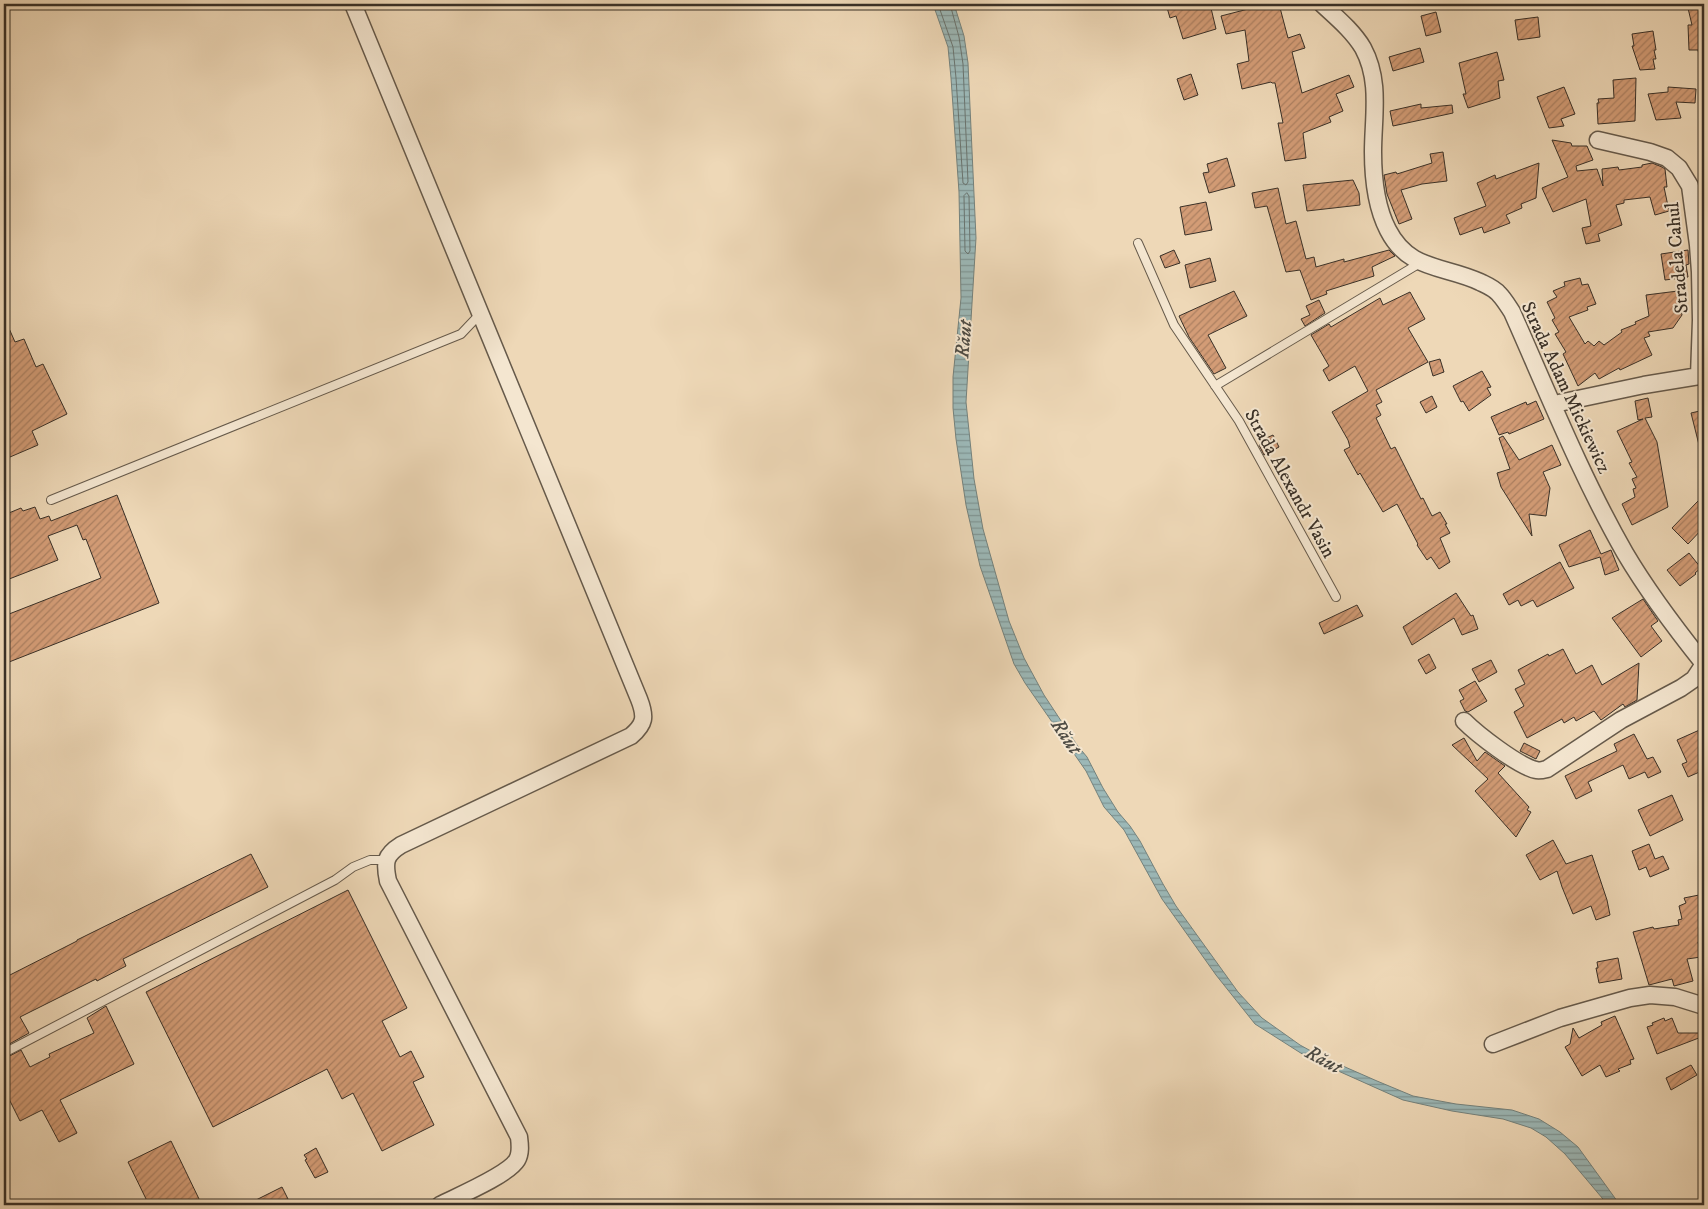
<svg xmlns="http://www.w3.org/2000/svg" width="1708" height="1209" viewBox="0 0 1708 1209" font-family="'IM FELL DW Pica',serif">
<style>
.water{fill:url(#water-rules);stroke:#74827d}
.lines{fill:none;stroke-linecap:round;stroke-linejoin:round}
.shore{stroke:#6a746f;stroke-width:1}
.building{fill:url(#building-hatch);stroke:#393027}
.lane-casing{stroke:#665a4b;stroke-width:10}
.street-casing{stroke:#665a4b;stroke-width:19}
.lane{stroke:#f4e6d0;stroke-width:8}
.street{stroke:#f4e6d0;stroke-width:16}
.labels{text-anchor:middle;stroke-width:4;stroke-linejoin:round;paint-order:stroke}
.street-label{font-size:19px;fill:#393027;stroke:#f4e6d0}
.water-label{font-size:20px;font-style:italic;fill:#4d4b44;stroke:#f4e6d0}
</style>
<defs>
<pattern id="water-rules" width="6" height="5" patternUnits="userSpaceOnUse" patternTransform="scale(1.25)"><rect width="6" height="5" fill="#9cb8b7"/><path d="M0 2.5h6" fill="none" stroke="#809695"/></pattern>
<pattern id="building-hatch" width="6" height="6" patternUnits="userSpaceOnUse" patternTransform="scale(1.25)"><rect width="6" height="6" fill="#d39c76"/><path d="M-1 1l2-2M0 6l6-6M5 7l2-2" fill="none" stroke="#ac8061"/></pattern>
</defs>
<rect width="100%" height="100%" fill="#eed8b7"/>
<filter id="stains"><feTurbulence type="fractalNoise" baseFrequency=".004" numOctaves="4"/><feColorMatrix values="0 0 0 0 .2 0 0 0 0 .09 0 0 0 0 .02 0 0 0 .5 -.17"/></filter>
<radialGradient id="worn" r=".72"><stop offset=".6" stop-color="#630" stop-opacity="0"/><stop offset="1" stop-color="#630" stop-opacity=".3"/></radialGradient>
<path class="water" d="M933,4H954L964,36L968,63L976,238L966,402L974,479L983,529L1009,621L1024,658L1044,695L1077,745L1087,757L1103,788L1118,812L1130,826L1140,841L1163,884L1176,906L1238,992L1262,1018L1300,1045L1320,1056L1377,1081L1413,1096L1456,1104L1512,1110L1539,1119L1560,1132L1578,1147L1620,1205H1608L1565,1154L1546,1137L1531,1128L1503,1119L1452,1111L1403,1100L1307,1057L1255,1024L1216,975L1162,899L1124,830L1104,807L1086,771L1025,683L1014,664L980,566L966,505L956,439L953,408V377L961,298L959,192L951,78L948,47Z"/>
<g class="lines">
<path class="shore" d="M938,4L953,47L956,78L963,183L966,185L968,182L963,64L959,37L950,4
M967,193L969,196L970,251L968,254L965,251L964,196Z"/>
</g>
<path class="building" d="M1166,4H1210L1216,29L1183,39L1176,16L1170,18Z
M1251,4H1279L1288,38L1300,34L1305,48L1292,52L1302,93L1349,75L1354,87L1336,94L1343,111L1329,117L1331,122L1303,133L1306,158L1285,161L1278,123H1283L1275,83H1272L1271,82L1242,89L1237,64L1249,61L1245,30L1226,34L1221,16L1252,8Z
M1687,4H1702L1704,14V55H1699L1698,50H1689L1688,25H1692Z
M1436,12L1441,32L1426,36L1421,16Z
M1538,17L1540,37L1518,40L1515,20Z
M1653,31L1656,50H1654L1656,59H1653L1655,69L1640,70L1632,46H1634L1632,34Z
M1420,48L1424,62L1393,71L1389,57Z
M1497,52L1504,80L1498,81L1500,98L1468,108L1463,94H1466L1459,63Z
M1191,74L1198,95L1184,100L1177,79Z
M1636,78L1635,121L1598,124L1597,103H1599L1598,99L1614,98L1613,80Z
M1564,87L1575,114L1561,119L1564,126L1549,128L1537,97Z
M1668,87L1696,89L1695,103L1676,102L1681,118L1656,120L1648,94L1668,92Z
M1421,104V108L1452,105L1453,113L1393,126L1390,111Z
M1552,140L1571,143L1572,146H1587L1593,160L1576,166L1577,171L1597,169L1603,186L1602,169L1618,167L1619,170L1642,167V165L1652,163L1662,167L1665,169L1667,187H1664L1669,211L1655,215L1650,197L1624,200V203L1616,205L1622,225L1598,234L1600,241L1586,244L1582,228L1591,226L1586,199L1553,212L1542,188L1568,177Z
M1443,152L1447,181L1422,184L1401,190L1412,219L1399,224L1387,194L1384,175L1396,172L1397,174L1432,163L1430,154Z
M1227,158L1235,186L1209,193L1203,173L1209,172L1207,164Z
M1539,163L1536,198L1521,204L1522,208L1506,215L1510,223L1484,233L1482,227L1460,235L1454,218L1486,206L1477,183L1495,175L1496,179Z
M1353,180L1359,193L1360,205L1307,211L1303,185Z
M1278,188L1286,224L1296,221L1306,259L1314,257L1316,267L1344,259V262L1389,250L1395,256L1372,267L1374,276L1326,291L1327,294L1311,300L1300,270L1286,272L1267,206L1255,208L1252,193Z
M1206,202L1212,230L1185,235L1180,207Z
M1174,250L1180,263L1165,268L1160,256Z
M1688,250L1689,264L1686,265L1688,277L1665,280L1661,254Z
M1210,258L1216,281L1190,288L1185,265Z
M1580,278L1582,285L1588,284L1596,304L1587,307L1588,310L1569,317L1585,344L1588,341L1594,346L1599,341L1604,345L1622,332L1621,330L1636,324L1635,322L1649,316L1646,295L1678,291L1682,315L1673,328L1648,332L1650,336L1644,338L1652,355L1620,370L1619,368L1599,379L1595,373L1578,386L1563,354L1566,352L1555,334L1559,332L1552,320L1555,318L1547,302L1557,297L1553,291L1565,286L1564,282Z
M1234,291L1247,316L1208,335L1226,368L1214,374L1189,337L1179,316Z
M1410,292L1425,319L1408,328L1428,362L1376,390L1382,402L1376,405L1381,415L1376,418L1391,449L1395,447L1421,499L1423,498L1432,516L1440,512L1447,524H1445L1450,533L1440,538L1450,562L1439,569L1431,557L1427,560L1417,545L1418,544L1397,504L1383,512L1360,473L1358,475L1344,450L1350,447L1348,440L1332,412L1368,391L1355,366L1329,381L1323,370L1329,366L1311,335L1329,324L1331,327L1380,298L1383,305Z
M1319,300L1325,313L1305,326L1301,319L1310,315L1306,306Z
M4,317L15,342L24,339L36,367L43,364L67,414L32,431L38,445L10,457L4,444Z
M1440,359L1444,372L1433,376L1429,362Z
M1482,371L1491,387L1487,388L1491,395L1469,411L1463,401L1461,402L1453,386Z
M1432,396L1437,407L1426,413L1420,402Z
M1648,398L1652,417L1645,418L1657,442L1668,507L1632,525L1622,504L1635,497L1633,489L1636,488L1632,479L1637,477L1629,463L1632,462L1617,431L1643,419L1638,420L1635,401Z
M1536,401L1544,419L1509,434L1508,432L1499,435L1491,417L1526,402L1527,405Z
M1704,410V448L1700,449L1691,413Z
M1273,435L1279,447L1264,455L1259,445L1262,443L1260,441Z
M1503,436L1519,460L1552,445L1561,465L1543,472L1550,488L1546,516L1529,514L1532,536L1501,487L1497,473L1510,469L1499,438Z
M117,495L159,603L4,664V616L101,578L86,539L83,540L77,525L48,536L58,560L4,581V515L21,508L23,511L35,507L40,519L49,516L51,521Z
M1698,501L1704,508V527L1688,544L1672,528Z
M1590,530L1601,554L1611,550L1619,570L1605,575L1600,557L1569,567L1559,545Z
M1689,553L1701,568L1695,573L1696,574L1680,586L1667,570Z
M1560,562L1574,588L1537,607L1533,600L1521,606L1518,600L1509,605L1503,594Z
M1456,593L1471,616L1473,615L1478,629L1462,635L1454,618L1412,645L1403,627Z
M1643,599L1658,621L1651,626L1662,641L1641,657L1612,618Z
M1357,605L1363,616L1324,634L1319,623Z
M1563,649L1576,674L1592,665L1602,685L1639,663L1637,700L1625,707L1623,704L1601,720L1594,711L1576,721L1574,717L1564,723L1562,719L1527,738L1514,712L1524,706L1515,689L1525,684L1518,670L1548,654L1549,656Z
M1429,654L1436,668L1426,674L1418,660Z
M1491,660L1497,672L1479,682L1472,669Z
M1475,681L1487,701L1468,712L1465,711L1460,701L1464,699L1459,690Z
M1704,728V770L1688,777L1682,764L1687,762L1677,740Z
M1634,734L1647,759L1653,757L1661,772L1648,778L1645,772L1629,779L1623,765L1588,782L1592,791L1576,799L1565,776L1617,751L1614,744Z
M1464,738L1477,761L1485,752L1505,766L1498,773L1529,807L1527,810L1531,812L1516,837L1475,791L1488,779L1452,745Z
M1524,743L1540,751L1536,759L1520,751Z
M1672,795L1683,820L1650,836L1638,810Z
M1553,840L1566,864L1592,855L1607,900L1610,915L1596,920L1591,906L1573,914L1562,887L1557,871L1540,880L1526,855Z
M1649,844L1655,859L1663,856L1669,869L1650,877L1646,867L1639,870L1632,851Z
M251,854L268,887L123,959L126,966L97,981L96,979L20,1017L29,1033L4,1047V978L77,941V940Z
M348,890L407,1008L382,1021L400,1057L411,1051L424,1077L413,1082L434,1125L382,1151L353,1093L342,1099L327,1069L213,1127L146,992Z
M1704,894V914L1702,915L1704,928H1702L1704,940L1698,942L1701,957L1687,959L1693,981L1674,986L1672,979L1649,985L1633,932L1653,927L1654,929L1679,925L1678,920L1682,919L1679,906L1686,903L1684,898Z
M1618,958L1622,979L1599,983L1596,968H1598L1597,962Z
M106,1006L134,1064L60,1100L77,1133L59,1142L42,1110L20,1121L4,1089V1059L21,1050L30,1067L50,1057L49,1054L94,1033L87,1018Z
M1615,1016L1634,1059L1630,1060L1631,1064L1618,1069L1620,1071L1606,1077L1600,1065L1582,1076L1565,1047L1570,1044L1573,1028L1579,1038L1602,1025L1601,1022Z
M1664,1018L1665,1021L1672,1018L1678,1033H1704V1036L1657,1054L1647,1027L1653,1025L1652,1023Z
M1691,1065L1697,1075L1671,1090L1666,1078Z
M171,1141L200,1201L192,1205H149L128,1162Z
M316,1148L328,1172L315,1178L305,1160L307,1159L304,1155Z
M282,1187L291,1205H246Z"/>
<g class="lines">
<defs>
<path id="lane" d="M1138,243L1174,325L1239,421L1336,597
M1215,386L1420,263
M51,500L461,334L480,314
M4,1053L335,880L353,867L370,860H386"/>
<path id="street" d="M353,4L639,699C646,717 645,724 631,736L401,845C385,855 384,862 388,881L519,1137C520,1145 521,1153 517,1160C508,1175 458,1196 440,1205
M1322,4C1336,17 1353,31 1363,48C1381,81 1373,117 1373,152C1373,178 1376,207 1388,230C1409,271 1443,265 1480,282C1486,285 1494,288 1499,294C1504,299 1508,306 1512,312C1548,393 1581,476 1625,553C1648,592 1676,629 1704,664
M1598,140L1650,152L1667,158L1679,168L1690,186L1698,245L1700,272L1701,320L1699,376
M1554,404L1644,385L1699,376L1704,377
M1464,721C1477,734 1518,766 1536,770C1539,771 1543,770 1547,769L1621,720L1681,688L1694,679L1704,664
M1493,1044L1560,1018L1630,998L1650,995L1675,997L1704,1006"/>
</defs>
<use href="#lane" class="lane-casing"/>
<use href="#street" class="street-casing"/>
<use href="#lane" class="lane"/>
<use href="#street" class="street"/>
</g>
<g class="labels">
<g class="street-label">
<text transform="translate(1676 258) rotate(-95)" y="7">Stradela Cahul</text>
<text transform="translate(1567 387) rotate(65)" y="7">Strada Adam Mickiewicz</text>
<text transform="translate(1291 483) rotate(61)" y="7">Strada Alexandr Vasin</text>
</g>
<g class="water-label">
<text transform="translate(963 339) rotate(-85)" y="7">Răut</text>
<text transform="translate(1067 736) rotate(56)" y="7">Răut</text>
<text transform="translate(1324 1059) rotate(28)" y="7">Răut</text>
</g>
</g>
<rect width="1708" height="1209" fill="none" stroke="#eed8b7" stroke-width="20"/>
<rect x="5" y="5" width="1698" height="1199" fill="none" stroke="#393027" stroke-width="2.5"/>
<rect x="10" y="10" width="1688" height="1189" fill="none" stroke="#393027"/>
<rect width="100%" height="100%" filter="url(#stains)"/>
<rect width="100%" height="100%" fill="url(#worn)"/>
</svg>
